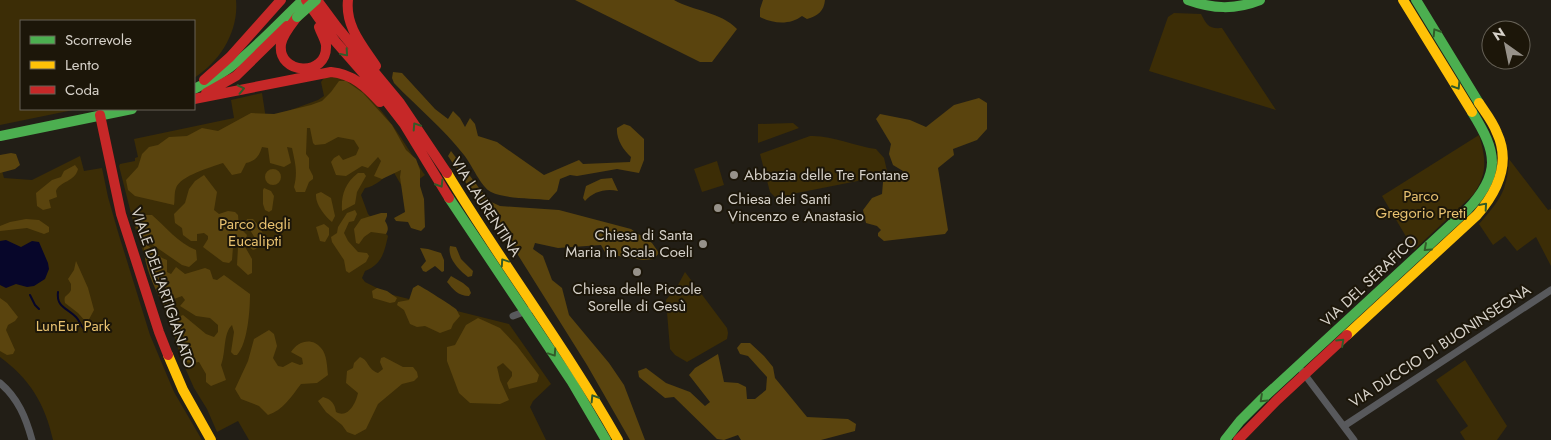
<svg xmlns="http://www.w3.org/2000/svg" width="1551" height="440" viewBox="0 0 1551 440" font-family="Jost,sans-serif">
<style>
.green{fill:#3c2d06}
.forest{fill:#5a440e}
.water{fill:#07062a}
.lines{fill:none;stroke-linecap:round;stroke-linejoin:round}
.stream{stroke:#07062a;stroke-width:2}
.street{stroke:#58595c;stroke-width:7}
.fast{stroke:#4caf50;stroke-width:10}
.slow{stroke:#ffc107;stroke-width:10}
.jam{stroke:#c62828;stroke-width:10}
.fast-bridge{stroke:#4caf50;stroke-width:10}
.oneway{stroke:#325b29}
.poi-dot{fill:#97928a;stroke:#1c1609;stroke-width:2}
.labels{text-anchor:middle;stroke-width:4;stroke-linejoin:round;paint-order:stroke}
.poi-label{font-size:15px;fill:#d6d1c9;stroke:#1c1609;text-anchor:start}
.park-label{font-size:15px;fill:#e9c270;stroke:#1c1609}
.street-label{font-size:15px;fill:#d6d1c9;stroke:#1c1609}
</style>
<rect width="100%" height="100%" fill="#221e16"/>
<path class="green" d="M0,0H236C239,31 220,62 194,78V21H21V109H78L0,125Z
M1174,13L1201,14C1207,25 1208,29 1222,28L1276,110L1149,71L1168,17Z
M333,77C370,80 406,146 425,175L404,190L393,171C384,177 375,187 365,188L361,195L368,214L388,236C384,253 382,264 365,271L362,278L365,282L389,294L509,324L551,384L533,401L530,407L546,440H249L238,421L217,432L207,409L194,388L182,361L171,325L150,272L134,225L119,166L120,164L135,161V158L138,157L134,139L234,118L231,100L262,93L266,119L318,100L324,96L321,82L324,78Z
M793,123L799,128L758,143V124Z
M1479,135C1486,159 1488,173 1473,195L1414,250L1382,196Z
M810,136C832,135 854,146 876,149L884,158L888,175L797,193L777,199L770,192L760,154Z
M80,156L84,171L102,168L108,197L118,232L150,335L174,392L202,440H53C45,404 30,379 0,357V164L4,178L32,180Z
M1509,159L1548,210L1551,209V266L1536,237L1517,251L1505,236L1493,245L1479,224C1500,200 1507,192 1509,159Z
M717,161L724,185L702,192L694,169Z
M685,272L727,328L728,333L727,339L687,362L675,355L670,349L666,300L678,285Z
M1465,360L1507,426L1497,440H1465L1460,432L1468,426L1436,380Z"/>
<path class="forest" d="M575,0H674C693,11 721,12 737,29L712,62H700Z
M763,0H825C824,11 818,16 807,19L802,16C790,25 774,24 760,17V9Z
M393,72L402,73L435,109L448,119L453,111L460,118L465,127L470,118L475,124L478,136L497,142L544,175L579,160L583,164L630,162L631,157C623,150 616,139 617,128L624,124L630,126L644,139V160L639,173L617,169L577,176L570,175L560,179L557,191L549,200C533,198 505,199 491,192C481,187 472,165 464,155C443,128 417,107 394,83L392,78Z
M339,81H346L363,93L392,125L406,150L416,159L420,170V186L424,199L425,227L421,231L411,228L408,222L396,221L394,218L405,212L400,177L401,170L382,179L374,176L381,161L378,157L368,168L362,166L346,176L336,175L331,162L334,158L339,155L343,160L356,155L359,148L354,140L338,137L325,144L315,145L313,143L310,128H307L306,154L309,158V168L313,176V179L309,182L305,192H296L294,187C298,171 295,163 292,148L287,147L291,163L284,167L270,163L268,148L262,147C259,156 256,161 246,163L241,173L232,175L223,163C211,167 180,176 176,188C174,193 175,200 174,205L135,196L128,190L126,180L138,167L142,154L149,147L158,145L169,137L187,136L202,128L218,131L251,113L274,114L311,105L322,101L331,92Z
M979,98L987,103V129L977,140L953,149L954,155L938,168L948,230L945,234L884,241L878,236V233L881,230L877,226L866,223L863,210L872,198L882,194L883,182L889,179L894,181L900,177L903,171L893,165L889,154L891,144L876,119L880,114L910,120L926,127L954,105Z
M451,151L489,201L500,206L559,210L631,229L652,243L659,253L654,259L643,260L606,254L601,245L558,248L535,243L533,249L543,256L552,280L562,288L569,315L609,363L624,385L645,440H630L587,365L496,220L484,210L448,156Z
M11,153L16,154L20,165L15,169L0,173V155Z
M75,165L78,169C75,182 60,181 56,191L57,197L49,200L51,208L43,210L37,206L36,193L52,180L61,177L64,171Z
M265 177a8 8 0 1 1 16 0a8 8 0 1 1-16 0Z
M358,173H364L366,176L357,192L355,204L342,211C341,195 345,183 358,173Z
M204,175L217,192L214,210L219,214L228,211L235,212L238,215L239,227L247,235L244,245L252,259V273L248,275L237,265L238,247H233L232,260L229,263L223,262L203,247L208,239V236L204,233L197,234V241H191L183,235L182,228L175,223L174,214L185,203L189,189L195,181Z
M612,178L618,191C605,188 593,192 585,201L583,198L586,186L601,179Z
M264,188L271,191L274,196L272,210L269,212L265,210L263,204V190Z
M321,192L331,198L335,216L332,222C325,216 315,204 316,194Z
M355,210L357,214L354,221L349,222L344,233L348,241L358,252L367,253L369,256L366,262L349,273L346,271L344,260L332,242L331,237L337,233L338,227L347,213Z
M381,213H387V216L385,221C388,226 389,229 386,234L371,232L364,237L359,244L356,243L354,229L361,219Z
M144,215H152C166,227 178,243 196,250L197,260L189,267L182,265L140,236L135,224Z
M26,219L39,220L49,227V232L44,234L27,228L0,231V226L10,222Z
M247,219H253L261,229L264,237L256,249L253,250L248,246L252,244L256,240L246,223Z
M324,224L329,228V235L325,242L320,241L316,227Z
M144,242L162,258L167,260V272L171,274L176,267L185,274L205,268L210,270L213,279L217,280L224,275L250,294C250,309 248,343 237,355H234L231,352L234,332L232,325C223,333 226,353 221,365L226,380L211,386L206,382V374L199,362L193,363L187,362L176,323V318L183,315L206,334L214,337L218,332V325L210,318L196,316L180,306L185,300L182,296L174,299L171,310L167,311C156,292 142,264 144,242Z
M450,246L456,247L461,259L473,271L472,276L468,277C459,270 447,258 450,246Z
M420,248L428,249L441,253L444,260V271L442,272L435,266L426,272L423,271L421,267L426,261Z
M76,261L88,288L94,310L87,323L78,313L65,303C63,294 68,297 71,290V284L68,279L74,270Z
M451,276L463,283L469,288L471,293L469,296C458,296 453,289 447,282Z
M418,285C421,286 454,307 456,309C458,311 458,314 460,316L453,324L451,329L440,333L425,326L417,327L410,324L404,310L397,305L398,302L409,300L413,288Z
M377,288L387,291L397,298L395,302L390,303L373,298L372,291Z
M0,298L7,303L18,317L15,321L8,325L6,330L15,350L13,354L7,355L0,351Z
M478,318L500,328L517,346L539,375L537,382L509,389L507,383L512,376V372L503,363L497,367L500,380L509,400L500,404L470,403L459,393L447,361V347L455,345L466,325Z
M269,330L274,334L277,346L273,358L278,366L283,367L292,362L300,365L303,364L302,358L291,352C298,341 312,337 321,348C327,354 327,367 328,375L317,383L301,384C291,397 283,410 268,415L259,406L241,399L235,389L248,361L254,339Z
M741,343H750L764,356L773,367L775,378L807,417L848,419L856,424L855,431L821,440H741L738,435L724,440L717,439L674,397L665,398L639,377L638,371L646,368L666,383L690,392L705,406L710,402L689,375L695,368L718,354L724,382L738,383L746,387L747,399H755L766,390L767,377L748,356L740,354L737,348Z
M360,357C369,360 367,369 378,373L383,369L380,362L381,358L384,357L403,367H413L417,372L418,377L414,381L402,384L378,404L366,429L355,435L347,432L342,425L326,412L318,401L323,397C331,399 335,404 336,412C348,419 356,403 358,393L346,383L347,371L353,368L354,363Z"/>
<path class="water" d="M6,240L21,247L32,241L39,242L48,263L49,269L45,279L34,286L27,287L16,284L6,288L0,285V241Z"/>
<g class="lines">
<path class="stream" d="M58,292C56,307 67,308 76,317C79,320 80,324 83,328
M30,295L35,305L39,309"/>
<path class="street" d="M513,316L529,310
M1302,371L1354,440
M0,383C18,398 26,418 32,440
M1344,426L1551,290"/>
<path class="fast" d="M1188,0C1213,9 1235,10 1260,0
M1416,0L1479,103
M194,89C238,69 268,33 303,0
M0,136L132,109
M449,198L572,382L606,440
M1225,440L1240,421L1261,400L1467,210C1502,173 1497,152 1472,112"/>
<path class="slow" d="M1403,0L1472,112
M447,173C502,264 566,348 618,440
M1347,335L1477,215C1497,192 1511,163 1497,133C1493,122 1485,112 1479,103
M168,355L183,390L211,440"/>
<path class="jam" d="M306,0L335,41L377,89L404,124L449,198
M317,0L337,27L400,103L447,173
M348,0C345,26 362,45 376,66
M297,17C291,25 283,34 281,44C277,75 328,78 326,45C325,39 321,33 319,27
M204,80L230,57L281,0
M206,93L236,76L287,26
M194,99L331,72C353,74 366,87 380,102
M100,115L121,214L159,332L168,355
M1238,440L1277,400L1347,335"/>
<path class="fast-bridge" d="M297,17L316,0"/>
</g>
<defs><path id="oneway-chevron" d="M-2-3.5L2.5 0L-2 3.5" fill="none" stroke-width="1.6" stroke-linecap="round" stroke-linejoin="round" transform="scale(1.25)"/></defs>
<g class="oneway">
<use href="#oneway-chevron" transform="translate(1436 32) rotate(-122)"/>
<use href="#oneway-chevron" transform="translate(345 53) rotate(49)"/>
<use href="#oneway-chevron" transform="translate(1457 86) rotate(58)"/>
<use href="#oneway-chevron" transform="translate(241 89) rotate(-12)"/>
<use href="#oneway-chevron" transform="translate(416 126) rotate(-123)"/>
<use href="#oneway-chevron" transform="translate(440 184) rotate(58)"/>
<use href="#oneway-chevron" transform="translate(1484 206) rotate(-49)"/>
<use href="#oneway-chevron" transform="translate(1427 248) rotate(138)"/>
<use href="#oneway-chevron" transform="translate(504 262) rotate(-124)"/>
<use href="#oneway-chevron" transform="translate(1341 342) rotate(-43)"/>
<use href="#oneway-chevron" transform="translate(553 353) rotate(56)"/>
<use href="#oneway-chevron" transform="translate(594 398) rotate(-122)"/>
<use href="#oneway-chevron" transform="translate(1263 399) rotate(137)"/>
</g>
<g class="poi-dot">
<circle cx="734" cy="175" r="5"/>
<circle cx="718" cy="208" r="5"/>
<circle cx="703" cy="244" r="5"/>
<circle cx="637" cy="272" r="5"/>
</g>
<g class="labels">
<g class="poi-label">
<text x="744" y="180">Abbazia delle Tre Fontane</text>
<text x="728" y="204">Chiesa dei Santi<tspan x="728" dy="17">Vincenzo e Anastasio</tspan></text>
<text x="693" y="240" text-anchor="end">Chiesa di Santa<tspan x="693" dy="17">Maria in Scala Coeli</tspan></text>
<text x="637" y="294" text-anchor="middle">Chiesa delle Piccole<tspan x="637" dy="17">Sorelle di Gesù</tspan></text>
</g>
<g class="park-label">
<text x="1421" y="201">Parco<tspan x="1421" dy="17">Gregorio Preti</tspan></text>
<text x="255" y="229">Parco degli<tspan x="255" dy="17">Eucalipti</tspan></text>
<text x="73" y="331">LunEur Park</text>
</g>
<g class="street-label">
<text transform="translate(486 207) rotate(57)" y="5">VIA LAURENTINA</text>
<text transform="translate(1369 281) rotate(-43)" y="5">VIA DEL SERAFICO</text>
<text transform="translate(163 288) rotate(71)" y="5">VIALE DELL'ARTIGIANATO</text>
<text transform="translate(1440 346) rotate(-33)" y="5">VIA DUCCIO DI BUONINSEGNA</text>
</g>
</g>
<rect x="20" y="20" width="175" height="90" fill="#1c1609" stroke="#666156"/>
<rect x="30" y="36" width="25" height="8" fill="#4caf50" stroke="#666156"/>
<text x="65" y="45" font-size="15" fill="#d6d1c9">Scorrevole</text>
<rect x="30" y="61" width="25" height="8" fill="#ffc107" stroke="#666156"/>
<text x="65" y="70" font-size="15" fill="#d6d1c9">Lento</text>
<rect x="30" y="86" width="25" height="8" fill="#c62828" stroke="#666156"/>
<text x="65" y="95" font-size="15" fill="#d6d1c9">Coda</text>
<g transform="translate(1506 45) rotate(327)"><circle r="24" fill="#1c1609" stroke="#666156"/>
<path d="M0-4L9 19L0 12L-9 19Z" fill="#97928a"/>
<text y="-8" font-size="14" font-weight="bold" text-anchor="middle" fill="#d6d1c9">N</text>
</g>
</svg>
